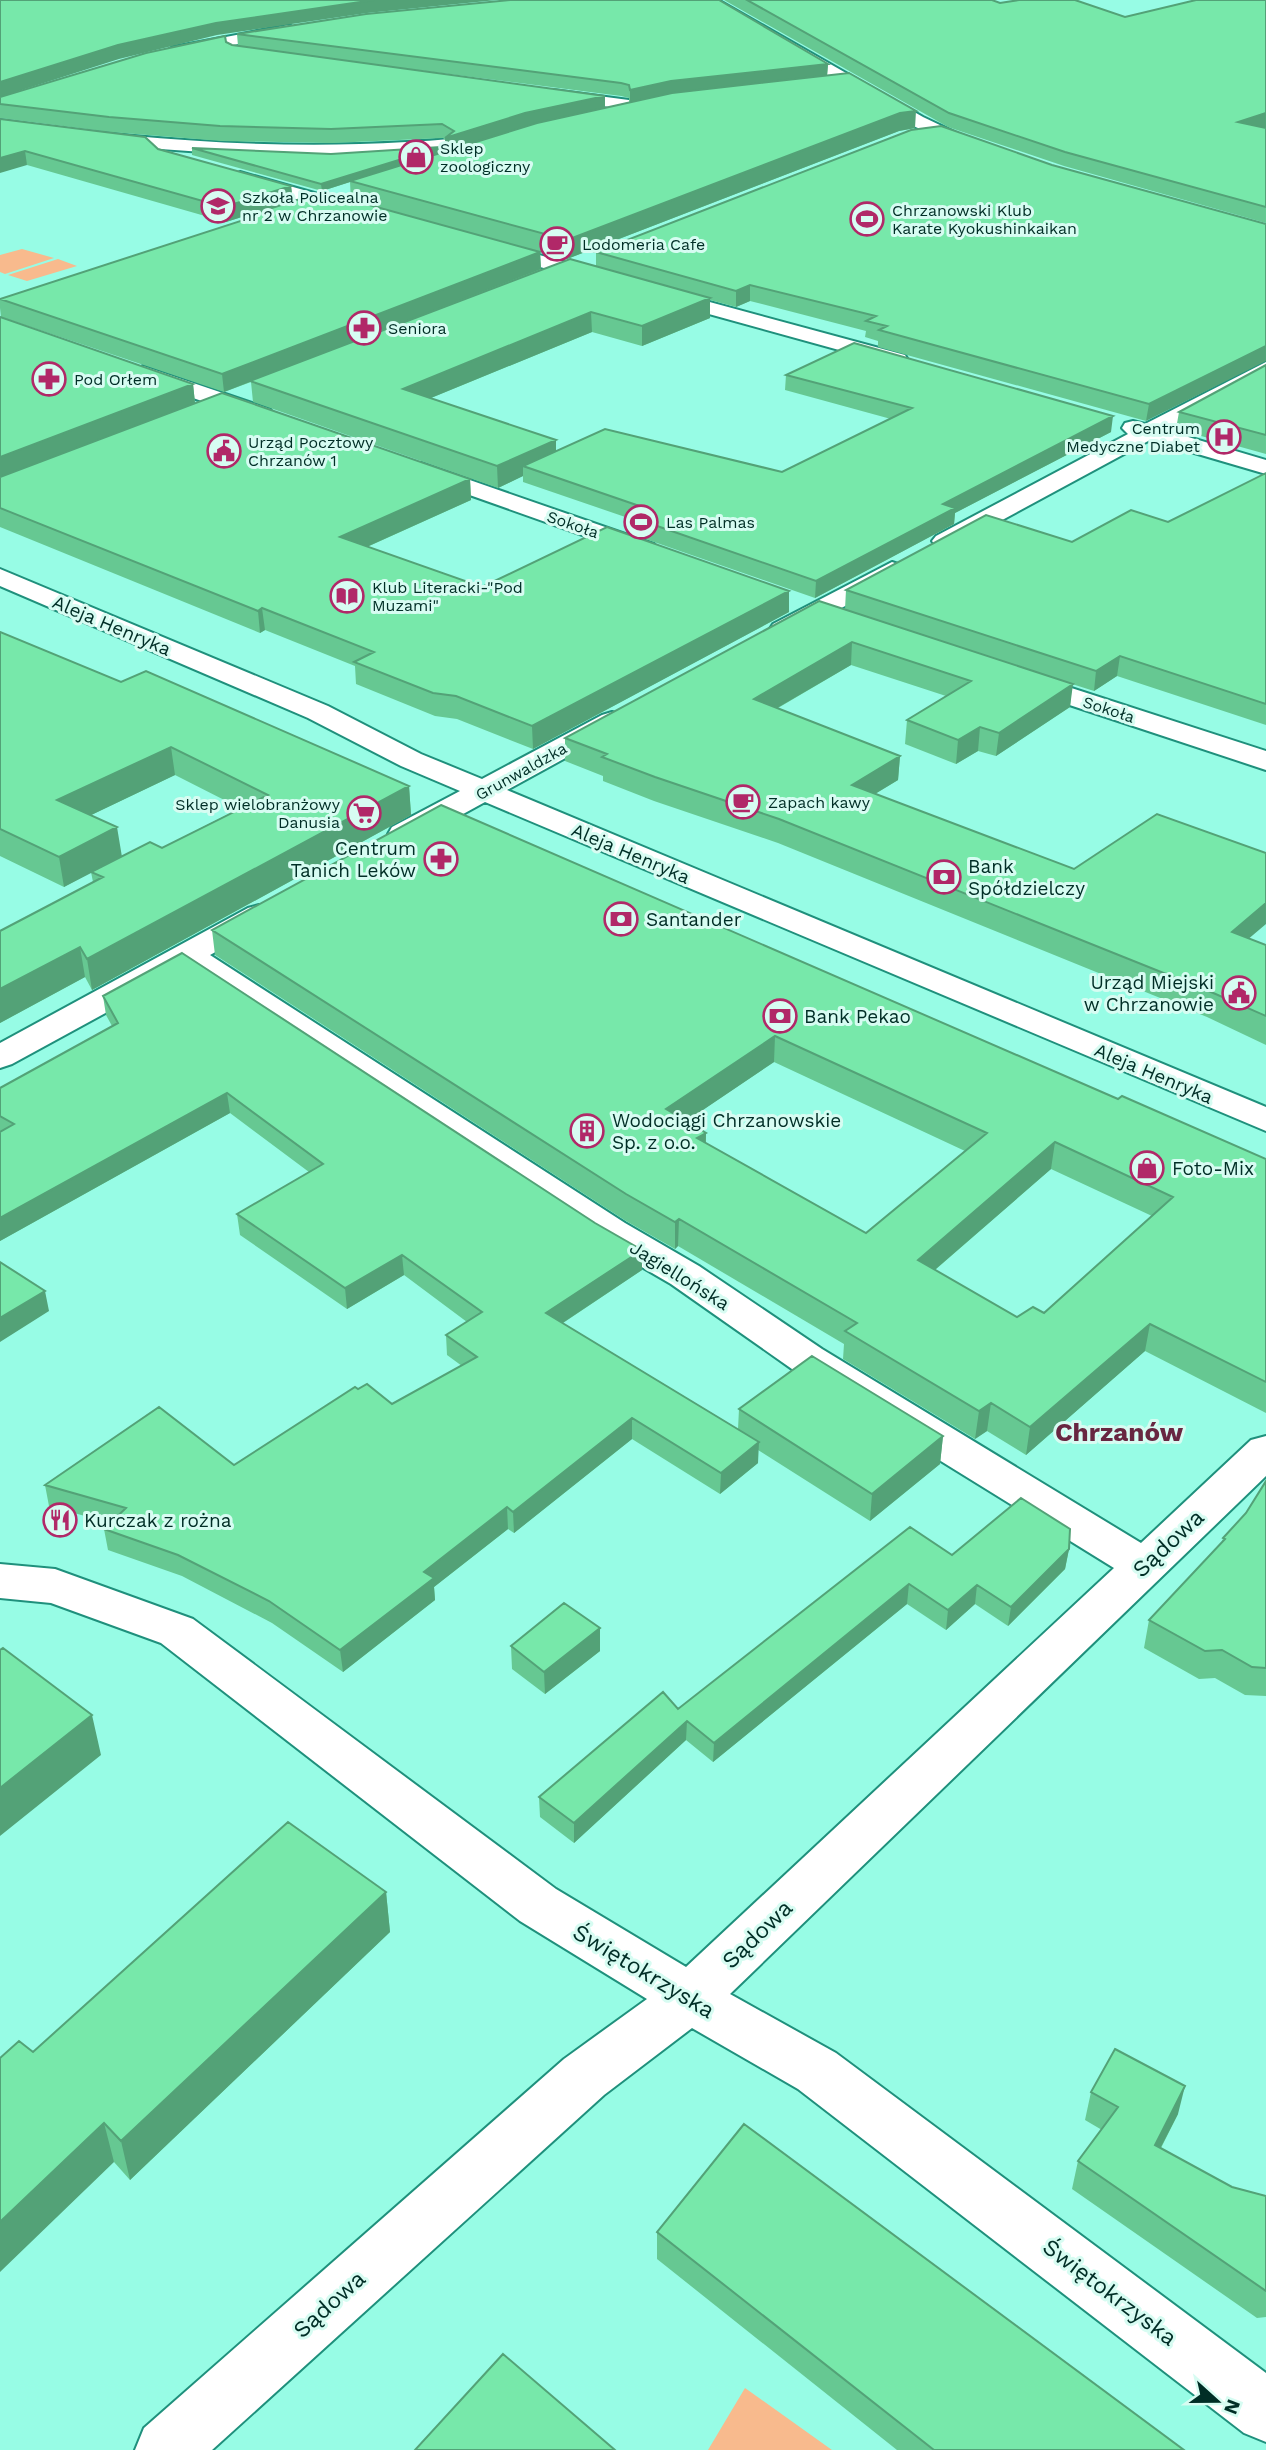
<svg xmlns="http://www.w3.org/2000/svg" width="1266" height="2450" viewBox="0 0 1266 2450" font-family="'Work Sans',sans-serif">
<style>
.green{fill:#f8ba8d}
.lines{fill:none;stroke-linecap:round;stroke-linejoin:round}
.minor-casing{stroke:#1f907c;stroke-width:4}
.minor{fill:#fff;fill-rule:evenodd}
.wall{fill:#66c892;fill-rule:evenodd}
.shaded-wall{fill:#53a277}
.building{fill:#77e8aa;stroke:#53a277;stroke-width:2;fill-rule:evenodd}
.labels{text-anchor:middle;stroke-width:6;stroke-linejoin:round;paint-order:stroke}
.far-poi-label{font-size:16px;fill:#002e26;stroke:#d7fcf2;text-anchor:start}
.far-street-label{font-size:16px;fill:#002e26;stroke:#d7fcf2}
.street-label{font-size:19px;fill:#002e26;stroke:#d7fcf2}
.poi-label{font-size:19px;fill:#002e26;stroke:#d7fcf2;text-anchor:start}
.near-street-label{font-size:23px;fill:#002e26;stroke:#d7fcf2}
.district-label{font-size:26px;font-weight:bold;fill:#682641;stroke:#d7fcf2}
</style>
<rect width="100%" height="100%" fill="#97fce5"/>
<path class="green" d="M22,249L54,258L5,274L0,272V255Z
M58,259L77,266L27,281L8,275Z
M745,2388L832,2450H708Z"/>
<g class="lines">
<defs>
<path id="minor" d="M701,0H718L923,117L988,148L985,152H973L911,125Z
M289,25L297,30L294,33L173,57L165,52L173,47Z
M553,90L644,102L652,107L644,112L547,98L545,95Z
M0,120C167,144 331,154 499,134L508,139L499,144C331,165 167,155 0,130Z
M240,172L364,207L366,211L357,217L234,181L231,177Z
M490,242L611,274L614,278L604,284L483,252L480,248L483,244Z
M658,288L905,355L908,360L897,366L651,298L648,294Z
M1266,362V378L1168,431L1266,460V474L1150,440L954,546H936L932,541L936,536L1128,434L1122,428L1125,423L1133,421L1145,424Z
M143,366L270,409L273,414L270,419H254L135,378L132,373Z
M421,463L654,544L658,549L654,554H636L413,475L409,470L413,465Z
M892,562L901,565L905,570L901,575L791,636H773L769,630L773,624Z
M0,569L328,706L421,754L482,779L602,715L612,712L622,715L626,721L622,727L507,790L1266,1107V1131L485,802L414,841L403,843L392,841L388,834L392,827L460,791L401,766L308,718L0,586Z
M1022,672L1266,751V770L1012,686L1008,680L1012,674Z
M259,905L270,908L275,915L270,922L210,955L625,1223L699,1266L822,1349L1141,1543L1251,1440L1266,1436V1476L730,1994L836,2053L1266,2373V2442L1244,2433L798,2089L692,2028L604,2095L212,2450H135L144,2428L564,2059L647,1999L520,1921L161,1643L51,1603L0,1598V1564L55,1569L193,1619L556,1889L686,1967L1114,1568L792,1369L671,1284L597,1241L186,969L12,1064L0,1068V1043L248,908Z"/>
</defs>
<use href="#minor" class="minor-casing"/>
<use href="#minor" class="minor"/>
</g>
<path class="wall" d="M724,0H992L1266,128V223L1064,166L948,127Z
M237,34L828,64L827,75L915,128L899,131L567,259L351,200L350,182L322,191L192,155V148L331,154L441,147L442,153L446,152L445,140L443,138L332,143L221,141L111,132L0,118V97L226,42L232,45L238,46ZM307,56L621,96L629,98V102L605,108Z
M0,119L158,149L291,186L293,201L226,222L27,165Z
M1052,165L1266,224L1146,421L878,347V341L865,337L866,331L750,301L736,307L710,300V318L642,346L592,332L431,398L556,451L782,472L891,419L785,390L786,375L1111,432L955,513L954,524L815,598L634,535V520L523,482V476L498,488L253,402L251,382L224,392L1,317L0,308V299L254,217L253,214L540,252L541,269L596,266V252Z
M0,317L193,384L195,403L470,479L471,500L367,547L482,587L789,591V612L533,749L457,719L435,716L356,684L355,666L265,630L260,633L0,527Z
M1266,365V454L1176,429L1179,412Z
M1266,473V725L1117,676L1094,691L1072,684L1070,707L996,756L978,751L956,764L905,744L907,720L946,696L851,665L778,708L900,756L898,780L875,794L1266,945V1045L1207,1017L778,843L654,801L603,781V776L565,761V738L845,609L846,590L1168,522Z
M0,632L121,682L409,786L411,815L92,990L85,977L0,1023V931L93,882L91,872L64,887L0,856ZM175,775L240,808L162,848L122,857L91,815Z
M212,930L1118,1099L1266,1159V1413L1145,1351L1026,1455L987,1431L975,1439L843,1359L844,1344L678,1246L675,1249L626,1221L215,955ZM774,1062L965,1151L866,1233L706,1143V1133L686,1121ZM1051,1169L1152,1216L1044,1313L1017,1317L935,1270Z
M103,996L642,1270L563,1323L738,1429L739,1409L943,1436L940,1464L870,1521L758,1450V1463L720,1494L632,1439L514,1533L508,1529L434,1587L435,1600L343,1672L272,1623L182,1576L108,1550L104,1529L110,1523L49,1506L45,1485L234,1465L358,1389L392,1404L462,1366L447,1355L446,1335L467,1322L404,1275L347,1309L240,1235L237,1214L309,1172L230,1113L0,1241V1088L112,1026L106,1015Z
M1266,1481V1696L1245,1695L1215,1678L1199,1679L1144,1648L1149,1620L1222,1543L1223,1538L1246,1513Z
M1069,1549L1065,1569L1008,1626L975,1604L946,1630L907,1604L713,1762L686,1740L574,1843L540,1817L539,1797L678,1709L952,1555Z
M600,1628V1651L545,1694L512,1669L511,1646Z
M386,1892L390,1932L130,2180L114,2162L33,2052Z
M1091,2092L1178,2114L1161,2148L1232,2187L1266,2196V2317L1257,2318L1072,2189L1078,2161L1102,2130L1085,2120Z
M657,2232L1184,2450H897L657,2259Z"/>
<path class="shaded-wall" d="M374,0H497L367,13L217,35L119,59L0,97V82L118,45L216,23Z
M828,64L827,77L630,104V90L671,81Z
M605,96V110L446,152L445,138L525,113Z
M916,111L915,128L899,131L567,259V240L900,113Z
M1266,113V127L1236,136L1238,122Z
M441,147L442,154L350,181V182L322,191L321,184Z
M25,151L27,165L0,173V158Z
M291,186L293,201L226,222L224,207Z
M540,252L541,269L224,392L222,374Z
M750,285V301L736,307V291Z
M710,298V318L642,346V326Z
M591,312L592,332L404,409L403,389Z
M1266,346V361L1146,421L1149,404Z
M193,384L195,403L0,479V457Z
M1113,416L1111,432L955,513L954,524L815,598L816,581L943,504Z
M556,440V461L523,466V476L498,488L497,466Z
M470,479L471,500L342,558L340,537Z
M789,591V612L533,749L532,726Z
M262,608L265,630L260,633L258,611Z
M852,642L851,665L753,722L754,699Z
M1120,656L1117,676L1094,691L1096,671Z
M1073,684L1070,707L996,756L999,733Z
M980,727L978,751L956,764L958,740Z
M171,747L175,775L62,829L57,800Z
M900,756L898,780L850,809L852,785Z
M409,786L411,815L92,990L87,959Z
M117,827L122,857L64,887L59,857Z
M1266,903V924L1227,957L1232,932Z
M80,947L85,977L0,1023V989Z
M775,1036L774,1062L666,1135V1109Z
M227,1093L230,1113L0,1241V1218Z
M706,1133L705,1159L697,1138Z
M1055,1142L1051,1169L915,1287L918,1260Z
M679,1219L678,1246L675,1249V1222Z
M642,1250V1270L546,1334V1313Z
M402,1255L404,1275L347,1309L345,1288Z
M45,1291L49,1311L0,1342V1318Z
M1150,1324L1145,1351L1026,1455L1030,1427Z
M991,1403L987,1431L975,1439L979,1411Z
M632,1418V1439L514,1533L513,1512Z
M943,1436L940,1464L870,1521L872,1494Z
M759,1442L758,1463L720,1494L721,1473Z
M507,1507L508,1529L434,1587L435,1600L343,1672L340,1650L424,1572Z
M1069,1549L1065,1569L1008,1626L1011,1607Z
M909,1584L907,1604L713,1762L714,1743Z
M977,1585L975,1604L946,1630L948,1610Z
M600,1628V1651L545,1694L544,1672Z
M92,1715L101,1755L0,1836V1788Z
M687,1721L686,1740L574,1843V1823Z
M386,1892L390,1932L130,2180L121,2141Z
M1185,2086L1178,2114L1148,2172L1155,2145Z
M104,2123L114,2162L0,2272V2222Z"/>
<path class="building" d="M0,0H374L216,23L118,45L0,82Z
M510,0H719L828,64L671,81L630,90L629,85L621,83L237,34L366,14Z
M747,0H992L1000,3L1019,0H1075L1125,17L1196,0H1266V113L1238,122L1266,128V207L1065,152L949,113Z
M225,36L226,42L232,45L605,96L525,113L445,138L454,131L442,124L331,129L220,126L109,117L0,104V97L146,53Z
M849,73L916,111L900,113L567,240L350,181L537,123L672,93Z
M0,119L145,137L158,149L291,186L224,207L25,151L0,158Z
M941,126L1052,165L1266,224V346L1149,404L879,330L887,326L866,321L876,316L750,285L736,291L596,252L911,130Z
M441,147L321,184L192,148L331,154Z
M322,192L540,252L222,374L0,299L259,215L253,214Z
M570,259L710,298L642,326L591,312L403,389L556,440L497,466L250,381Z
M0,317L193,384L0,457Z
M854,343L1113,416L943,504L955,508L816,581L634,518L651,510L523,466L605,429L782,472L912,408L786,375Z
M1266,365V435L1179,412Z
M222,393L470,479L340,537L482,587L607,527L789,591L532,726L456,696L433,693L354,662L374,652L262,608L258,611L0,508V477Z
M1266,473V704L1120,656L1096,671L846,590L986,515L1072,542L1131,510L1168,522Z
M819,601L1073,684L999,733L980,727L958,740L907,720L971,681L852,642L754,699L900,756L852,785L1074,869L1157,814L1266,853V903L1232,932L1266,945V1016L1211,992L779,819L655,777L602,757L607,754L565,738Z
M0,632L121,682L146,671L409,786L87,959L80,947L0,989V931L103,877L91,872L150,842L162,848L268,795L171,747L57,800L117,827L59,857L0,829Z
M441,805L1118,1099L1122,1096L1266,1159V1382L1150,1324L1030,1427L991,1403L979,1411L845,1331L857,1323L679,1219L675,1222L626,1194L212,930ZM775,1036L987,1133L866,1233L697,1138L706,1133L666,1109ZM1055,1142L1173,1197L1044,1313L1033,1307L1017,1317L918,1260Z
M182,953L595,1223L642,1250L546,1313L759,1442L721,1473L632,1418L513,1512L507,1507L424,1572L434,1578L340,1650L269,1601L178,1555L104,1529L126,1508L45,1485L159,1407L234,1465L355,1387L358,1389L367,1384L392,1404L477,1357L446,1335L482,1312L402,1255L345,1288L237,1214L323,1164L227,1093L0,1218V1132L14,1124L0,1116V1088L118,1023L103,996Z
M0,1262L45,1291L0,1318Z
M812,1356L943,1436L872,1494L739,1409Z
M1266,1481V1668L1252,1667L1222,1650L1205,1651L1149,1620L1225,1539L1223,1538L1246,1513Z
M1021,1498L1070,1529L1069,1549L1011,1607L977,1585L948,1610L909,1584L714,1743L687,1721L574,1823L539,1797L663,1692L678,1709L910,1527L952,1555Z
M564,1603L600,1628L544,1672L511,1646Z
M3,1648L92,1715L0,1788V1650Z
M288,1822L386,1892L121,2141L104,2123L0,2222V2058L19,2041L33,2052Z
M1115,2049L1185,2086L1155,2145L1232,2187L1266,2196V2291L1078,2161L1118,2107L1091,2092Z
M744,2124L1184,2450H934L657,2232Z
M503,2354L615,2450H415Z"/>
<defs>
<symbol id="shop-ring" viewBox="-11 -11 22 22"><circle r="9.5" fill="#d7fcf2" stroke="#b12868" stroke-width="1.5"/><path d="M-5-2.5h2.3a2.7 3.5 0 0 1 5.4 0H5L5.5 6h-11ZM-1.5-2.5h3a1.5 2.3 0 0 0-3 0Z" fill="#b12868"/></symbol>
<symbol id="school-ring" viewBox="-11 -11 22 22"><circle r="9.5" fill="#d7fcf2" stroke="#b12868" stroke-width="1.5"/><path d="M0-5L7-2L0 1L-7-2ZM-4 1L0 2.5L4 1V4Q0 6-4 4Z" fill="#b12868"/></symbol>
<symbol id="stadium-ring" viewBox="-11 -11 22 22"><circle r="9.5" fill="#d7fcf2" stroke="#b12868" stroke-width="1.5"/><path d="M0-5a6.5 5 0 1 0 0 10a6.5 5 0 1 0 0-10ZM-3.5-1.8h7v3.6h-7Z" fill="#b12868"/></symbol>
<symbol id="cafe-ring" viewBox="-11 -11 22 22"><circle r="9.5" fill="#d7fcf2" stroke="#b12868" stroke-width="1.5"/><path d="M-5.5-4.5H6V0H3Q3 3.5 0 3.5H-2.5Q-5.5 3.5-5.5 0ZM3-3.2v2h1.7v-2ZM-6 4.5H4V6H-6Z" fill="#b12868"/></symbol>
<symbol id="pharmacy-ring" viewBox="-11 -11 22 22"><circle r="9.5" fill="#d7fcf2" stroke="#b12868" stroke-width="1.5"/><path d="M-2-6h4v4h4v4h-4v4h-4v-4h-4v-4h4Z" fill="#b12868"/></symbol>
<symbol id="hospital-ring" viewBox="-11 -11 22 22"><circle r="9.5" fill="#d7fcf2" stroke="#b12868" stroke-width="1.5"/><path d="M-5-5h3v3.5h4V-5h3V5h-3V1.5h-4V5h-3Z" fill="#b12868"/></symbol>
<symbol id="civic-ring" viewBox="-11 -11 22 22"><circle r="9.5" fill="#d7fcf2" stroke="#b12868" stroke-width="1.5"/><path d="M-.6-6.5H3V-4.5H.6V-3L4-1V1h2V6H-6V1h2V-1L-.6-3ZM-1.2 2.5V6h2.4V2.5Z" fill="#b12868"/></symbol>
<symbol id="library-ring" viewBox="-11 -11 22 22"><circle r="9.5" fill="#d7fcf2" stroke="#b12868" stroke-width="1.5"/><path d="M-6-4Q-3-5.5-.7-3.5V5Q-3 3-6 4ZM6-4Q3-5.5 .7-3.5V5Q3 3 6 4Z" fill="#b12868"/></symbol>
<symbol id="supermarket-ring" viewBox="-11 -11 22 22"><circle r="9.5" fill="#d7fcf2" stroke="#b12868" stroke-width="1.5"/><path d="M-6-5.5h2.5l.6 2H6L4.5 2H-2.5L-4.4-4H-6ZM-1.5 3.2a1.3 1.3 0 1 0 .1 0ZM3 3.2a1.3 1.3 0 1 0 .1 0Z" fill="#b12868"/></symbol>
<symbol id="bank-ring" viewBox="-11 -11 22 22"><circle r="9.5" fill="#d7fcf2" stroke="#b12868" stroke-width="1.5"/><path d="M-6-4H6V4H-6ZM0-2.3a2.3 2.3 0 1 0 0 4.6a2.3 2.3 0 1 0 0-4.6Z" fill="#b12868"/></symbol>
<symbol id="building-ring" viewBox="-11 -11 22 22"><circle r="9.5" fill="#d7fcf2" stroke="#b12868" stroke-width="1.5"/><path d="M-4-6H4V6H1V3H-1V6H-4ZM-2.5-4.3h1.7v1.8h-1.7ZM.8-4.3h1.7v1.8H.8ZM-2.5-1h1.7V.8h-1.7ZM.8-1h1.7V.8H.8Z" fill="#b12868"/></symbol>
<symbol id="restaurant-ring" viewBox="-11 -11 22 22"><circle r="9.5" fill="#d7fcf2" stroke="#b12868" stroke-width="1.5"/><path d="M-5-6h1v4h1v-4h1v4h1v-4h1v5L-1.5 .5V6h-2V.5L-5-1ZM5-6V6H3V1.5H1.5Q1.5-4 5-6Z" fill="#b12868"/></symbol>
</defs>
<g fill-rule="evenodd">
<use href="#shop-ring" x="397" y="138" width="38" height="38"/>
<use href="#school-ring" x="199" y="187" width="38" height="38"/>
<use href="#stadium-ring" x="848" y="200" width="38" height="38"/>
<use href="#cafe-ring" x="538" y="225" width="38" height="38"/>
<use href="#pharmacy-ring" x="345" y="309" width="38" height="38"/>
<use href="#pharmacy-ring" x="30" y="360" width="38" height="38"/>
<use href="#hospital-ring" x="1205" y="418" width="38" height="38"/>
<use href="#civic-ring" x="205" y="432" width="38" height="38"/>
<use href="#stadium-ring" x="622" y="503" width="38" height="38"/>
<use href="#library-ring" x="328" y="577" width="38" height="38"/>
<use href="#cafe-ring" x="724" y="783" width="38" height="38"/>
<use href="#supermarket-ring" x="345" y="794" width="38" height="38"/>
<use href="#pharmacy-ring" x="422" y="840" width="38" height="38"/>
<use href="#bank-ring" x="925" y="858" width="38" height="38"/>
<use href="#bank-ring" x="602" y="900" width="38" height="38"/>
<use href="#civic-ring" x="1220" y="974" width="38" height="38"/>
<use href="#bank-ring" x="761" y="997" width="38" height="38"/>
<use href="#building-ring" x="568" y="1112" width="38" height="38"/>
<use href="#shop-ring" x="1128" y="1149" width="38" height="38"/>
<use href="#restaurant-ring" x="41" y="1501" width="38" height="38"/>
</g>
<g class="labels">
<g class="far-poi-label">
<text x="440" y="154">Sklep<tspan x="440" dy="18">zoologiczny</tspan></text>
<text x="242" y="203">Szkoła Policealna<tspan x="242" dy="18">nr 2 w Chrzanowie</tspan></text>
<text x="892" y="216">Chrzanowski Klub<tspan x="892" dy="18">Karate Kyokushinkaikan</tspan></text>
<text x="582" y="250">Lodomeria Cafe</text>
<text x="388" y="334">Seniora</text>
<text x="74" y="385">Pod Orłem</text>
<text x="1200" y="434" text-anchor="end">Centrum<tspan x="1200" dy="18">Medyczne Diabet</tspan></text>
<text x="248" y="448">Urząd Pocztowy<tspan x="248" dy="18">Chrzanów 1</tspan></text>
<text x="666" y="528">Las Palmas</text>
<text x="372" y="593">Klub Literacki-"Pod<tspan x="372" dy="18">Muzami"</tspan></text>
<text x="768" y="808">Zapach kawy</text>
<text x="340" y="810" text-anchor="end">Sklep wielobranżowy<tspan x="340" dy="18">Danusia</tspan></text>
</g>
<g class="far-street-label">
<text transform="translate(573 524) rotate(19)" y="6">Sokoła</text>
<text transform="translate(1109 709) rotate(18)" y="6">Sokoła</text>
<text transform="translate(521 771) rotate(-29)" y="6">Grunwaldzka</text>
</g>
<g class="street-label">
<text transform="translate(112 625) rotate(23)" y="7">Aleja Henryka</text>
<text transform="translate(631 853) rotate(23)" y="7">Aleja Henryka</text>
<text transform="translate(1154 1073) rotate(23)" y="7">Aleja Henryka</text>
<text transform="translate(680 1275) rotate(32)" y="7">Jagiellońska</text>
</g>
<g class="poi-label">
<text x="416" y="855" text-anchor="end">Centrum<tspan x="416" dy="22">Tanich Leków</tspan></text>
<text x="968" y="873">Bank<tspan x="968" dy="22">Spółdzielczy</tspan></text>
<text x="646" y="926">Santander</text>
<text x="1214" y="989" text-anchor="end">Urząd Miejski<tspan x="1214" dy="22">w Chrzanowie</tspan></text>
<text x="804" y="1023">Bank Pekao</text>
<text x="612" y="1127">Wodociągi Chrzanowskie<tspan x="612" dy="22">Sp. z o.o.</tspan></text>
<text x="1172" y="1175">Foto-Mix</text>
<text x="84" y="1527">Kurczak z rożna</text>
</g>
<g class="near-street-label">
<text transform="translate(1168 1543) rotate(-43)" y="8">Sądowa</text>
<text transform="translate(757 1934) rotate(-44)" y="8">Sądowa</text>
<text transform="translate(644 1971) rotate(31)" y="8">Świętokrzyska</text>
<text transform="translate(1110 2292) rotate(37)" y="8">Świętokrzyska</text>
<text transform="translate(329 2304) rotate(-42)" y="8">Sądowa</text>
</g>
<g class="district-label">
<text x="1119" y="1441">Chrzanów</text>
</g>
</g>
<g transform="translate(1217 2401) rotate(111)" stroke="#d7fcf2" stroke-width="5" paint-order="stroke">
<path d="M0-5L12 26L0 18L-12 26Z" fill="#002e26"/>
<text y="-10" font-size="19" font-weight="bold" text-anchor="middle" fill="#002e26">N</text>
</g>
</svg>
